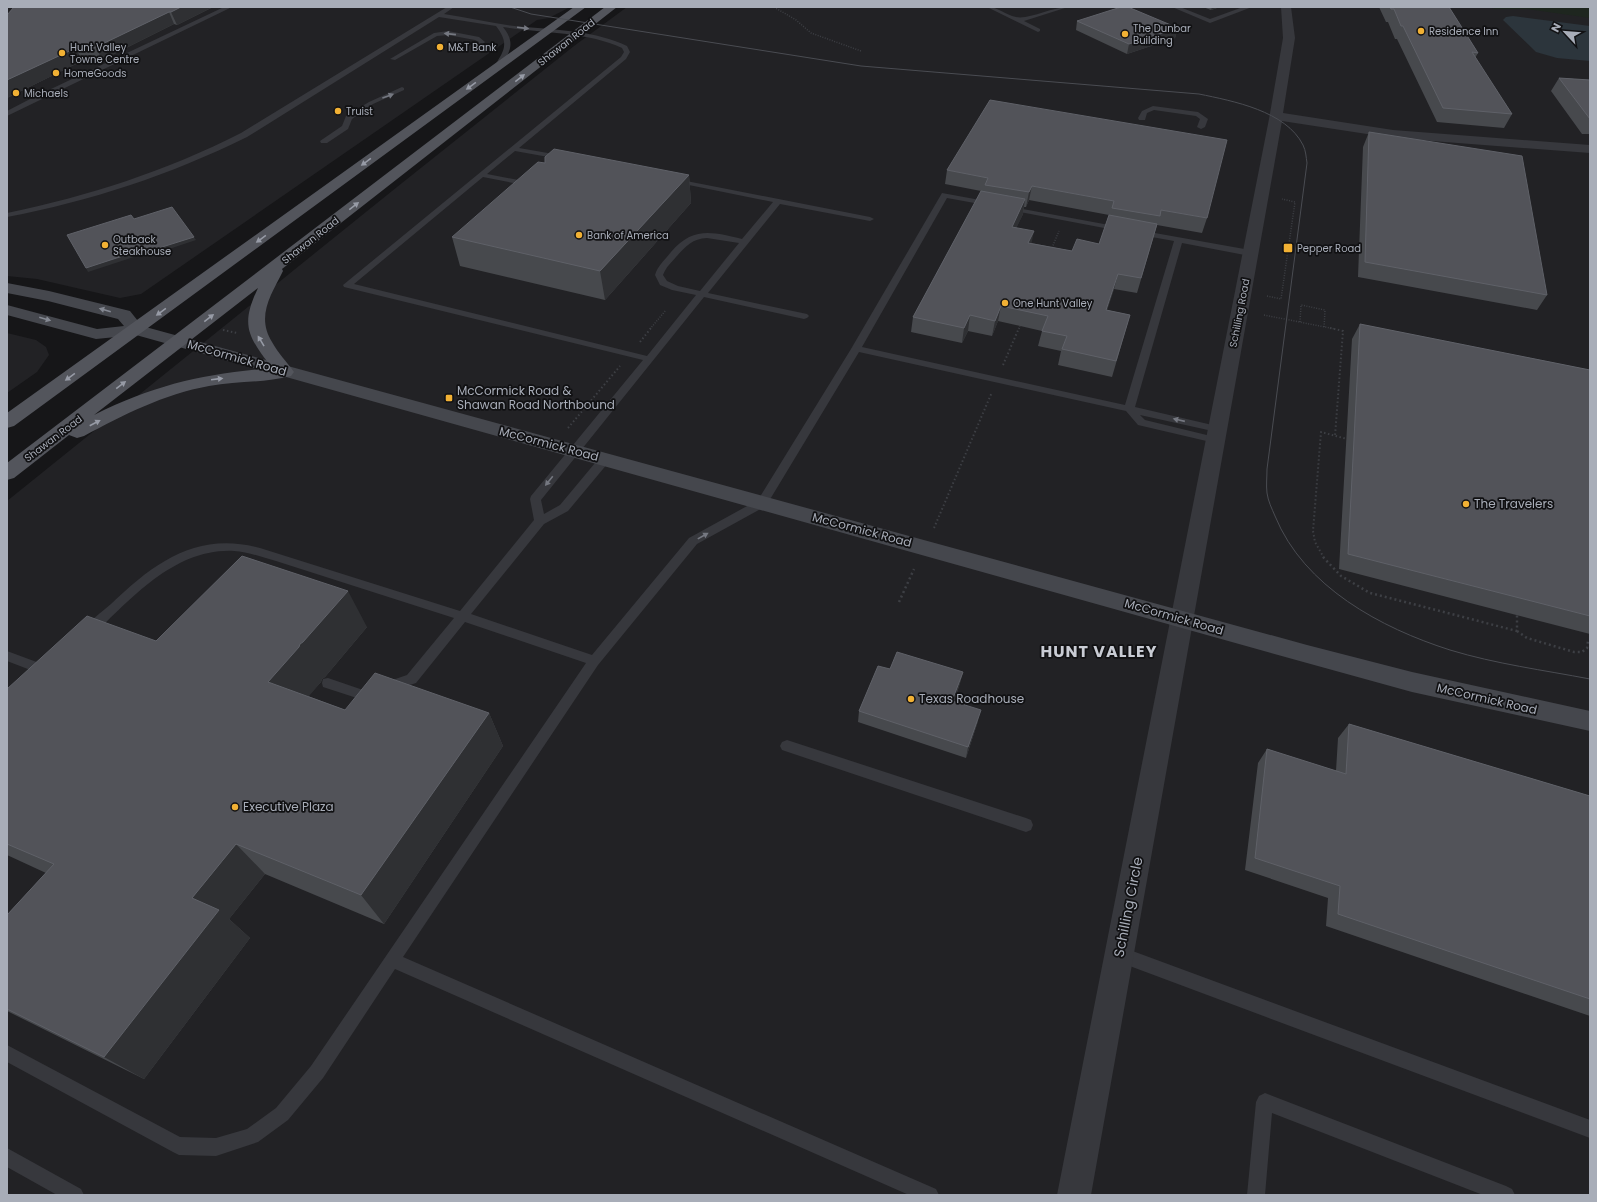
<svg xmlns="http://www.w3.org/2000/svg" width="1597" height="1202" viewBox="0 0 1597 1202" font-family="Poppins,sans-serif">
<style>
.built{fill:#222225}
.green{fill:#1e261f}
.water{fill:#2c353c}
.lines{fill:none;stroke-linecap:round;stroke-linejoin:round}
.path-far2{stroke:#3d3f44;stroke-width:1.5;stroke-dasharray:1 1.5;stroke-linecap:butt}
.path-far1{stroke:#3d3f44;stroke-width:2;stroke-dasharray:1.5 2.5;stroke-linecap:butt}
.path{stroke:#3d3f44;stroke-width:2.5;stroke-dasharray:2 3;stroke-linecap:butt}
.service{fill:#37383d;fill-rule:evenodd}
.minor{fill:#37383d;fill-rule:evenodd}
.secondary{fill:#45474d;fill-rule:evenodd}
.primary{fill:#53555c;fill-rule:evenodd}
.tram{stroke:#4a4c52;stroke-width:1}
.wall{fill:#47494d;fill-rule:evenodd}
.shaded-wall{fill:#2f3033}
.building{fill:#525359;stroke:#5f6168}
.oneway{fill:#757881}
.oneway2{fill:#979ba6}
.oneway3{fill:#858993}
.poi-dot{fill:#f2b134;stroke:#111113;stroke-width:1.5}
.labels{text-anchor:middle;stroke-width:3.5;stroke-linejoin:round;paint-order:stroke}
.far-poi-label{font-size:10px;fill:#a8adb8;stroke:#111113;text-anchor:start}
.far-street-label{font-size:10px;fill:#a8adb8;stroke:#111113}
.street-label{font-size:12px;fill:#a8adb8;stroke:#111113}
.poi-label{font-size:12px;fill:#a8adb8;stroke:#111113;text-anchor:start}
.near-street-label{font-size:14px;fill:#a8adb8;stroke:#111113}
.district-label{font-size:16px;font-weight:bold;letter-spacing:1px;fill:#c9ccd4;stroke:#111113}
</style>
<rect width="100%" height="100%" fill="#161618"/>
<path class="built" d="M7,7H570L549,18L537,20L141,294L120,298L37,279L7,276Z
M627,7H1590V1195H7V501L397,187L574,46Z
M7,333L36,340L46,347L49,355L37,372L7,393Z"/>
<path class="green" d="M1488,7H1590V18L1527,9H1496Z"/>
<path class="water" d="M1513,16L1590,26V61L1557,58L1536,52L1503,20L1506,17Z"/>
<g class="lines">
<path class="path-far2" d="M774,7L796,20L811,33L861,51
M1051,250L1059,231
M1267,296L1281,299L1295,202L1282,199
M1264,315L1335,329
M1300,322L1301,305L1325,310L1324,328
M650,329L666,310
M1019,329L1020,326"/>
<path class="path-far1" d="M1330,328L1343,331L1335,436
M223,330L237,333
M640,342L651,328
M1003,365L1019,328
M568,428L620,366
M934,528L992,392
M1324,558L1315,542L1313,531L1321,432L1347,439"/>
<path class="path" d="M1323,557L1341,576L1370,593L1517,631V615
M899,602L914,569
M1517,631L1527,638L1574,652H1582L1587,648L1588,641L1590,642"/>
<path class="service" d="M224,7H232L7,116V111L32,98Z
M447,7H454L444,14C471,18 498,25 525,27C559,30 596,31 627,46L630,52L626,59L519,148L565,156V160L515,151L487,174L534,183V187L483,177L354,284L647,356L696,295L672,290L660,285L655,275C658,265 665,260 671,252C693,226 713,232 742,239L773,202L674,182H671V178L870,217L874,219L870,221L780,204L708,293L807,314L809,316L807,318L804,319L704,297L541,500L544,514L560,505L600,457H608L609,460L608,463L568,511L544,524L471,614L592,655L689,538L758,500L851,349L942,193L991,202L995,204L991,206L947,198L862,347L1125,405L1174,241L1135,234L1134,232L1135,230H1138L1250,250L1254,253L1250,256L1182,243L1135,407L1221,427L1222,429L1221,431L1217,432L1140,415L1145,420L1219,438L1220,440L1215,443L1138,425L1126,411L859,352L766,506L697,544L598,665L403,957L936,1189L939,1195H909L395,969L323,1078L288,1120L258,1142L216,1156L179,1155L173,1152L7,1062V1045L180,1137L216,1138L247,1129L276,1108L311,1066L586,663L465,622L416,683L363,700L323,687L322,683L323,679L328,678L363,690L407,675L454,618L276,561C262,557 248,552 234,551C175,548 132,598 93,635L89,637L85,635L83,632C88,621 102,612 111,604C155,562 197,531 260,548L460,611L534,520L530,499L531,496L643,360L344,287L343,285L621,57L624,52L622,48C589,32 540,33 503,27C517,44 509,54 498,69L496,70L493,68C504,51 510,44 496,26L439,17L247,137C170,175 91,201 7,217V213C89,196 166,171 241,133ZM707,238L739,243L700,291L678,286L667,281L663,275C666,267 671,263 676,257C686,246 692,239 707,238Z
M987,7C999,7 1005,15 1016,17C1028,20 1052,7 1068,7L1024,21L1040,29V31L1038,32Z
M1172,7H1180L1210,19L1243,7H1252L1210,23Z
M448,31L479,37L485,42L479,48L476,46L479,42L475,40L448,35L437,36L395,60L390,59L434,33Z
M402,87L404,88V90L373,104L352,119L348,129L327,143H321L320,141L342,126L346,116L369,102Z
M1153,106L1198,112L1208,119L1205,127L1201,129L1197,127L1200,119L1196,116L1154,110L1147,113L1145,120H1139L1138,118L1142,111Z
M1006,206L1120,227L1124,229L1120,231L1009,210H1006Z
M7,651L50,667L52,671L50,675L46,676L7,661Z
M787,740L1026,818L1031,820L1033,825L1031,830L1026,832L782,750L780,746L782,742Z
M1119,946L1590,1120V1138L1119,962L1113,959L1111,954L1113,949Z
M1265,1093L1506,1186L1512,1189L1515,1195H1483L1272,1113L1265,1195H1247L1256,1102L1259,1096Z
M7,1148L81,1189L84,1195H57L7,1167Z"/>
<path class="minor" d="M1281,7H1291L1295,38L1283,113L1393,130L1590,145V153L1393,138L1282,121L1091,1195H1057L1269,119L1283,38Z"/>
<path class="secondary" d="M7,283L49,291L130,311L142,326L1307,645L1412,672L1590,711V731L1412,692L1307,663L136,335L96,339L7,315V305L97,329L124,326L118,319L48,301L7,293Z"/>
<path class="primary" d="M574,7H586L14,426L7,428V413Z
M605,7H617L282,269L283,271C271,295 256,316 272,342C278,353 287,362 294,372L291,376C265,383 236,381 209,386C164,394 123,415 84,436L77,438L69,435L14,478L7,480V463ZM258,288C240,326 248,336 272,368C204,374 156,384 94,415Z"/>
<path class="tram" d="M510,7L531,14L861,66L1199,94C1233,101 1286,111 1303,145C1306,151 1306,157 1307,163L1267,469C1267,477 1266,485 1267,493C1268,501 1272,509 1275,516C1304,587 1381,628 1450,650C1496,664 1543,670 1590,679"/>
</g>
<path class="wall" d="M14,7H213L177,25L174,24L102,60L82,61L7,98V15Z
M1203,7H1220L1211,10Z
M1379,7H1449L1478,53L1475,58L1512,114L1504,128L1437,122L1397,39H1395L1388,22H1386Z
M1077,21L1178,28L1175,38L1127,54L1076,30Z
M1559,78L1590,80V134H1582L1551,91Z
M1369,132L1547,295L1537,310L1358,277L1363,147Z
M947,170L1207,218L1202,233L1157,225L1137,293L1114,289L1107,310L1130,315L1112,377L1058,365L1061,351L1038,346L1042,331L998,321L992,336L968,331L962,343L911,332L913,317L981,191L945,184ZM1029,200L1109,215L1099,244L1072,251L1031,243L1016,228L1023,214L1024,207H1026Z
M689,175L691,203L605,300L460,266L452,237Z
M1360,324L1590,370V634L1339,569L1352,339Z
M367,627L325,677L322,679L321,682L308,696L345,710L489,713L503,746L384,924L265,874L229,919L250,938L144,1079L7,1011V915L46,873L7,855V689L156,641Z
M890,669L963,672L960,683L954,702L978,721L966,758L858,722L859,711Z
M1349,724L1590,796V1016L1326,926L1328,898L1245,870L1258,763L1267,749L1336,771L1338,738Z"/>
<path class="shaded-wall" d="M181,7H213L177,25L171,12Z
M1212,7H1220L1211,10Z
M169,12L174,24L102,60L96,47Z
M1178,28L1175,38L1127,54L1129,44Z
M76,48L82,61L7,98V80Z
M689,175L691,203L605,300L600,271Z
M1032,186L1029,200L1026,207L1029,192Z
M1025,199L1023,214L1010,242L1012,227Z
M1034,231L1031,246L1028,243Z
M194,237L196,240L145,257L143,253Z
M141,250L143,254L88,272L86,268Z
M1118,274L1114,289L1102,325L1106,310Z
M1001,306L998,321L992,336L995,321Z
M970,315L968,331L962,343L964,328Z
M348,591L367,627L325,677L322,679L321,682L292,716L268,682L300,644Z
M963,672L960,683L950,712L952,701Z
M981,710L978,721L966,758L968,747Z
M489,713L503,746L384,924L361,895Z
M236,844L265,874L229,919L250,938L144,1079L104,1057L192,898Z"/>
<path class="building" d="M14,7H181L171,12H169L96,47L76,48L7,80V15Z
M1121,7H1128L1178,28L1129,44L1077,21Z
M1390,7H1449L1478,53L1472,52L1512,114L1443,108L1403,26H1401L1394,9H1391Z
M1559,78L1590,80V119Z
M990,100L1227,140L1207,218L1161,210L1160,216L1112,208L1114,201L1032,186L1029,192L985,185L988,178L947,170Z
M1369,132L1522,156L1547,295L1365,262Z
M554,149L689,175L600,271L452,237L538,162L545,163V157Z
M981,191L1025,199L1012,227L1034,231L1028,243L1072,251L1077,239L1099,244L1109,215L1157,224L1141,278L1118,274L1106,310L1130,315L1116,361L1062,349L1067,336L1042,331L1048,316L1001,306L995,321L970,315L964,328L913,317Z
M172,207L194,237L143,253L141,250L86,268L67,235L131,215L134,219Z
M1360,324L1590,370V616L1348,554Z
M242,556L348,591L303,642L300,644L299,647L268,682L345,710L375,673L489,713L361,895L236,844L192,898L219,910L104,1057L7,1009V915L54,864L7,844V689L87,616L156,641Z
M897,652L963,672L952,701L981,710L968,747L859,711L878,666L890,669Z
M1349,724L1590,796V999L1338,914L1340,886L1255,858L1267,749L1346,774Z"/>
<defs><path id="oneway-solid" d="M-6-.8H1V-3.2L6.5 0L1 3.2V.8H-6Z"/></defs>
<g class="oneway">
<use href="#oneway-solid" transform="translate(523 28) rotate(7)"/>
<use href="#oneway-solid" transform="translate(450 34) rotate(-174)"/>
<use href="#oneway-solid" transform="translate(388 96) rotate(-20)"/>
<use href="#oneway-solid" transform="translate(1179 420) rotate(-167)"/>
<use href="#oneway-solid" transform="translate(549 481) rotate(129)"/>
<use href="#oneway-solid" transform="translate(703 536) rotate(-29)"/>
</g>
<g class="oneway2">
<use href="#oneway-solid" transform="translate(520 78) rotate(-38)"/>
<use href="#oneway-solid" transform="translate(471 86) rotate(144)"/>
<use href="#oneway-solid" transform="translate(366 162) rotate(144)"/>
<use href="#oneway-solid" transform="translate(354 206) rotate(-38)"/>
<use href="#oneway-solid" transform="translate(261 239) rotate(144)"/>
<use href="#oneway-solid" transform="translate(161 312) rotate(144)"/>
<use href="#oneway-solid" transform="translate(209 318) rotate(-38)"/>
<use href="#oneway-solid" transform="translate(261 341) rotate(-121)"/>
<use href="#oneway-solid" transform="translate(70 377) rotate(144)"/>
<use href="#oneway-solid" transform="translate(217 379) rotate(-7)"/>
<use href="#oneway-solid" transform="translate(121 385) rotate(-37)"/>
<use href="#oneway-solid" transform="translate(95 423) rotate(-28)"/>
</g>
<g class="oneway3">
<use href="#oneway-solid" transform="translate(105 310) rotate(-164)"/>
<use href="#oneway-solid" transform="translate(45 319) rotate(16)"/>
</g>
<g class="poi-dot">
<circle cx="1421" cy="31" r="4"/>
<circle cx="1125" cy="34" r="4"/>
<circle cx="440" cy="47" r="4"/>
<circle cx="62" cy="53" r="4"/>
<circle cx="56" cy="73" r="4"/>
<circle cx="16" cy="93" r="4"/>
<circle cx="338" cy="111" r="4"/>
<circle cx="579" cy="235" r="4"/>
<circle cx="105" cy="245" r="4"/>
<rect x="1283" y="243" width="10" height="10" rx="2"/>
<circle cx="1005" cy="303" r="4"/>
<rect x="445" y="394" width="8" height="8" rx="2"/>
<circle cx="1466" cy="504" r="4"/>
<circle cx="911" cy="699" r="4"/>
<circle cx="235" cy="807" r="4"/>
</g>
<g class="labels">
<g class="far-poi-label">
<text x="1133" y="32">The Dunbar<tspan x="1133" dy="12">Building</tspan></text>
<text x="1429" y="35">Residence Inn</text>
<text x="70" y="51">Hunt Valley<tspan x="70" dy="12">Towne Centre</tspan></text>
<text x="448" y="51">M&amp;T Bank</text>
<text x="64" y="77">HomeGoods</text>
<text x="24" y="97">Michaels</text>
<text x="346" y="115">Truist</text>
<text x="587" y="239">Bank of America</text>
<text x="113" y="243">Outback<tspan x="113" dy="12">Steakhouse</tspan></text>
<text x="1297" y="252">Pepper Road</text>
<text x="1013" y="307">One Hunt Valley</text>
</g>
<g class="far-street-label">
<text transform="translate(566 42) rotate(-38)" y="4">Shawan Road</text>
<text transform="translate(310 240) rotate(-38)" y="4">Shawan Road</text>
<text transform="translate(1239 313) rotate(-79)" y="4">Schilling Road</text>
<text transform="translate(53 438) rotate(-37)" y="4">Shawan Road</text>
</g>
<g class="street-label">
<text transform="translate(237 358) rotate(16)" y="4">McCormick Road</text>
<text transform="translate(549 444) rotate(15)" y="4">McCormick Road</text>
<text transform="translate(862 530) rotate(15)" y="4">McCormick Road</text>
<text transform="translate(1174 617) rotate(16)" y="4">McCormick Road</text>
<text transform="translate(1487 699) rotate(13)" y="4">McCormick Road</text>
</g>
<g class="poi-label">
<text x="457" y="395">McCormick Road &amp;<tspan x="457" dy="14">Shawan Road Northbound</tspan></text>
<text x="1474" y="508">The Travelers</text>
<text x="919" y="703">Texas Roadhouse</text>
<text x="243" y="811">Executive Plaza</text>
</g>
<g class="near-street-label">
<text transform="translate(1128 907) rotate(-79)" y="5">Schilling Circle</text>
</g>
<g class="district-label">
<text x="1099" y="657">HUNT VALLEY</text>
</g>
</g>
<rect width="1597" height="1202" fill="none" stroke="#a8adb8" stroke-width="16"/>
<g transform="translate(1565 32) rotate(296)" stroke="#111113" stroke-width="3" paint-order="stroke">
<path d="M0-3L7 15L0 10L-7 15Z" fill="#a8adb8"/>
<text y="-6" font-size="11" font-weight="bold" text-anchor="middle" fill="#a8adb8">N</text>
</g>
</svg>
